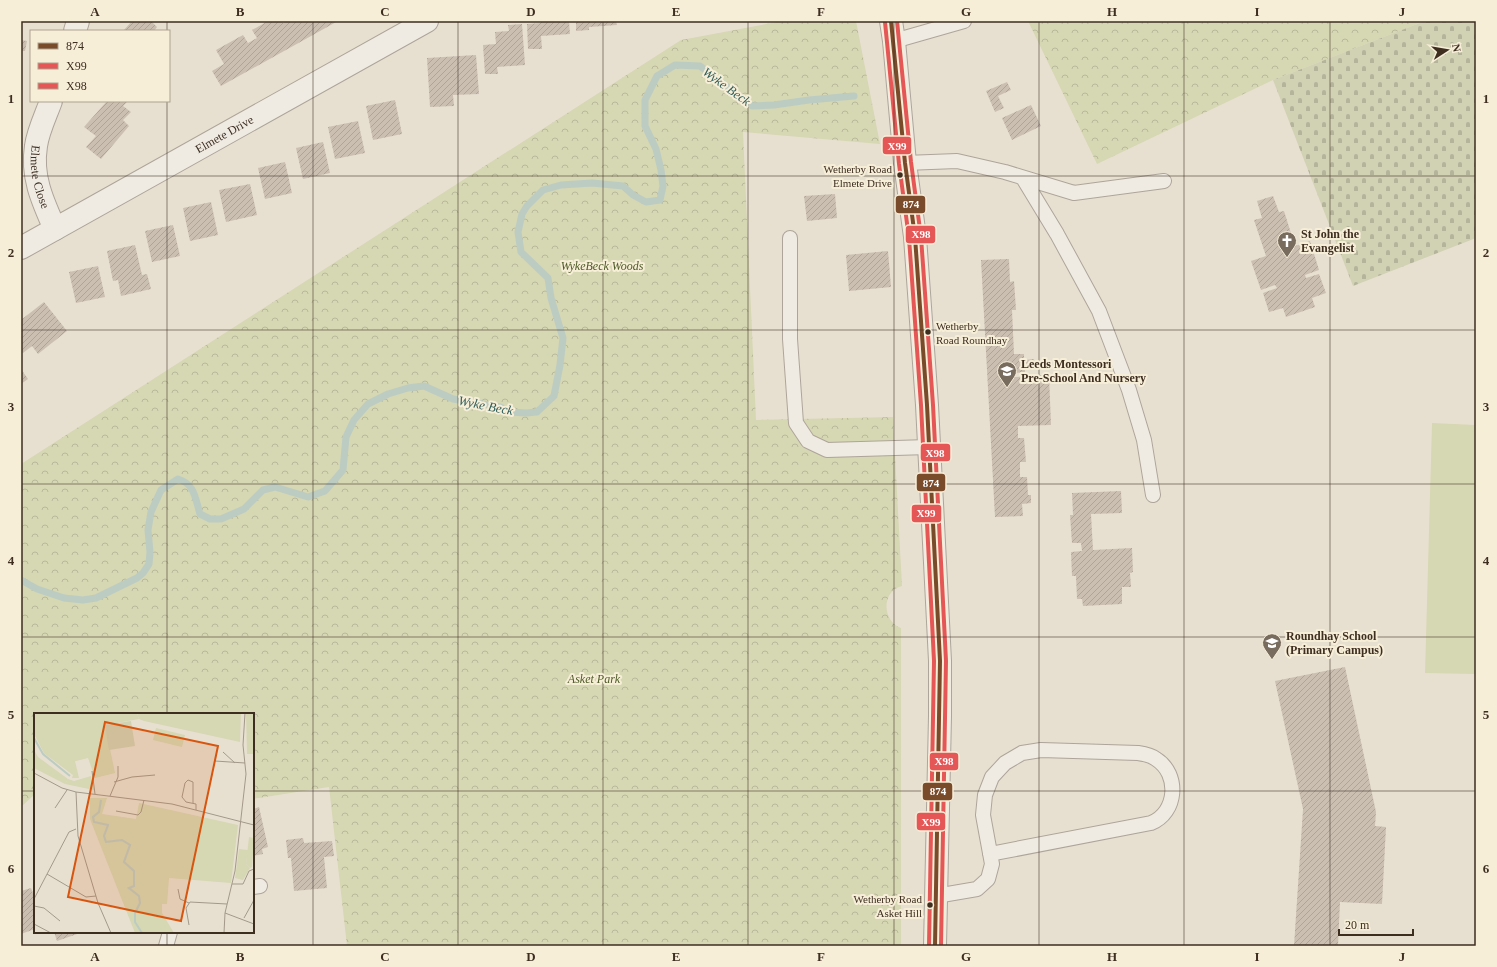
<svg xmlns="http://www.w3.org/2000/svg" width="1497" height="967" viewBox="0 0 1497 967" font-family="Georgia,serif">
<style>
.green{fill:#d6d7b3}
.forest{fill:url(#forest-crowns)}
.cemetery{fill:url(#cemetery-stones)}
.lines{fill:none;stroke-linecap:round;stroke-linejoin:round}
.stream{stroke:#bcccc2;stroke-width:7}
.building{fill:url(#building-hatch)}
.service-casing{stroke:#ada599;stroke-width:16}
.minor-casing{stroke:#ada599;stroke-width:24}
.tertiary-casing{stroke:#ada599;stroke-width:24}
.service{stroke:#efebe3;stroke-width:14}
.minor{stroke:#efebe3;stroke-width:22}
.tertiary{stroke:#efebe3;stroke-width:22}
.bus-1-casing{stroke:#f7eed8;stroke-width:7}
.bus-2-casing{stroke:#f7eed8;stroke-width:7}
.bus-3-casing{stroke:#f7eed8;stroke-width:7}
.bus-1{stroke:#7a4b2a;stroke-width:4}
.bus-2{stroke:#e55757;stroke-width:4}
.bus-3{stroke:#e55757;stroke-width:4}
.grid{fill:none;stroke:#3d2e20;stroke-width:1;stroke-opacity:0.55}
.bus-dot{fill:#3d2e20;stroke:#f7eed8;stroke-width:1.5}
.labels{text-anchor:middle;stroke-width:4;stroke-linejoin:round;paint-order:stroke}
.bus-label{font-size:11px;fill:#3d2e20;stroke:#f7eed8;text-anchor:end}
.street-label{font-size:12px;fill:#3d2e20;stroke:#f7eed8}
.poi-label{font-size:12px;font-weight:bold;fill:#3d2e20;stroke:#f7eed8;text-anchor:start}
.park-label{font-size:12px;font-style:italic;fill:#4d5a26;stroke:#f7eed8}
.water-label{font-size:13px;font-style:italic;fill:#2f5d5a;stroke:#f7eed8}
.inset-river{fill:none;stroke:#bcccc2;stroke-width:2}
.inset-road{fill:none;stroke:#a3998a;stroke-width:1}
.view{fill:#d7550e;fill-opacity:0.15;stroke:#d7550e;stroke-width:2}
.inset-edge{fill:none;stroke:#3d2e20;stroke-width:2}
.line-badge{stroke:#f7eed8;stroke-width:1.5}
.badge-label{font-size:11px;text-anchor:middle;font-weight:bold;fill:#fff}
.neatline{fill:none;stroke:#3d2e20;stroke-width:1.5}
.grid-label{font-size:13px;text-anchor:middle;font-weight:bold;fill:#3d2e20}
</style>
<defs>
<pattern id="forest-crowns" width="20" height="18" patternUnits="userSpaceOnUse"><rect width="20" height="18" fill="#d6d7b3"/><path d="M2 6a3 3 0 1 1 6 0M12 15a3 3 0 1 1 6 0" fill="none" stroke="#b9b99a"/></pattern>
<pattern id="cemetery-stones" width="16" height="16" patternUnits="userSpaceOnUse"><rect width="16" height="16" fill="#d1d1b3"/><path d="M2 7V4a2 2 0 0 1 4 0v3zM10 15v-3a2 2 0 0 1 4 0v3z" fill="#b4b49a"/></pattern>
<pattern id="building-hatch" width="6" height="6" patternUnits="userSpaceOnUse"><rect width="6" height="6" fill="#cbbfb2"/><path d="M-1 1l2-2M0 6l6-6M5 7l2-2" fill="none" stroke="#afa499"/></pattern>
</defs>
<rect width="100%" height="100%" fill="#e7e0d1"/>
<path class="green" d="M1432,423L1476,425V674L1425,673Z"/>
<path class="forest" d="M782,21H856L880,144L743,132L756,420L893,417L902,586C881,591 882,621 901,628V946H347L329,787L253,799V714H35V794L21,807V464L681,40Z
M1028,21H1425L1273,80L1097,164Z"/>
<path class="cemetery" d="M1425,21H1476V238L1353,286L1273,80Z"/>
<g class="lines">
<path class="stream" d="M21,580L37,589L64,598L83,600L96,598L137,578L143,573L149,564L150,552L148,530L151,512L161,490L178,479C195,484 195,498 200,514L210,519H221L244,509L263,490L275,487L308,497L325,491L343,470L346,437L354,420L368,404L388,394L408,388L424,386L453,399L500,407L511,412L526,413L537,412L554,396L560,365L563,338L551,298L548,278L521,252L518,232L522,214L527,206L543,190L561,185L592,183L623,186L633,195L646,202L660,200L663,186L661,170L656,149L645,126V100L657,76L675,65L700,66L752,106L774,105L809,100L854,96"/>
</g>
<path class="building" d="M132,21H153L152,22L157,27L154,31H123Z
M268,21H282L283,23L286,21H338L221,86L212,71L224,64L216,50L243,35L248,43L257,38L252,30Z
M540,21H569L570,34L541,36L542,49H528L527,24L541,23Z
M576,21H616L617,25L589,27V30L576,31Z
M522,24L525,65L497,67L498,74H485L483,45L496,44L495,32L509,31L508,25Z
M21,40L27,41L25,51H21Z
M476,55L479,94L453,95L454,106L430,107L427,58Z
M1007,82L1011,90L998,96L1004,108L995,112L986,91Z
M395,100L402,134L373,140L366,106Z
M107,101H128L123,106L131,112L123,120L129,126L101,159L86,147L96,136L84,127Z
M1031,105L1041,126L1012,140L1002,118Z
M358,121L365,153L335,159L328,127Z
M323,142L330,173L303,179L296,148Z
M285,162L292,193L265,199L258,168Z
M250,184L257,215L226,222L219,190Z
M835,194L837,218L807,221L804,196Z
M1273,196L1279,212L1284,211L1295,246L1310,241L1319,270L1305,275L1306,278L1319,274L1326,293L1312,298L1315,307L1286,317L1283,308L1269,312L1263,293L1277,288L1275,285L1261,290L1251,261L1266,256L1254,220L1262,218L1257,201Z
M211,202L218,235L190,241L183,208Z
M173,225L180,256L152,262L145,231Z
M135,245L142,275L147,274L151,289L121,296L118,280L113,281L107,251Z
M888,251L891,287L849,291L846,255Z
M1009,259L1010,282L1014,281L1016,310H1012L1014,354H1024V360L1034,359L1035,368L1025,369V372L1015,373V377L1049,375L1051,425L1018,426V438H1024L1026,462H1020V477H1027L1028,495H1031V503L1022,504L1023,516L995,517L981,260Z
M98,266L105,297L76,303L69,272Z
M44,302L67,331L38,354L32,346L23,353L21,351V320Z
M21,369L28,379L21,384Z
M1121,491L1122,513L1091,514L1093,550L1132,548L1133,572L1130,573L1131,587H1122V604L1083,606L1082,599H1077L1076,576H1072L1071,552L1082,551L1081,543H1072L1070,515H1073L1072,493Z
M1345,667L1376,812L1375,826L1386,827L1382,904L1340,902L1338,946H1294L1303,809L1275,681Z
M259,807L268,847L262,849L263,854L253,856V809Z
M303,838L304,843L332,841L334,856L324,857L327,888L294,891L291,858H288L286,840Z
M31,888L35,898V929L21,934V891Z
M54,932H83L57,941Z"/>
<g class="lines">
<defs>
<path id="service" d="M894,41L964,21
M905,163L957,161L1005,172L1074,193L1164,181
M1023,178L1057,234L1099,311L1129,390L1144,440L1153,495
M790,238V339L796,423L808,441L827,450L929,447
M253,887L260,886
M936,896L977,889L988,879L992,864L983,815L985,795L992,777L1005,763L1022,753L1041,750L1138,753C1145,754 1151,755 1156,759C1180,774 1177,813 1151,823L990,854
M166,946L170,932"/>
<g id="minor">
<path d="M75,31L78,21"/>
<path id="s1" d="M51,101C46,115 38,131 36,146C31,177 43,202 55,229"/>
<path id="s2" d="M21,248L427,21"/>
</g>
<path id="tertiary" d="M891,21L894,41L905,163L915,237L927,405L940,661V716L935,946"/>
</defs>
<use href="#service" class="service-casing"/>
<use href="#minor" class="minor-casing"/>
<use href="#tertiary" class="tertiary-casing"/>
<use href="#service" class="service"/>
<use href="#minor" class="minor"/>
<use href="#tertiary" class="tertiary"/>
<defs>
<path id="bus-1" d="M891,21L905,163L915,237L927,405L940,661L935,946"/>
<path id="bus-2" d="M885,22L899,164L909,238L921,405L934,661L929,946"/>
<path id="bus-3" d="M897,21L911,162L921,237L933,405L946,661L941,946"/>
</defs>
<use href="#bus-1" class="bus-1-casing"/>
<use href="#bus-2" class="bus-2-casing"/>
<use href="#bus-3" class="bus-3-casing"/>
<use href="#bus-1" class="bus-1"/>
<use href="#bus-2" class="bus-2"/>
<use href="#bus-3" class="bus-3"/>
</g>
<path class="grid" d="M167,21V31M313,21V946M458,21V946M603,21V946M748,21V946M894,21V946M1039,21V946M1184,21V946M1330,21V946M167,101V714M21,176H1476M21,330H1476M21,484H1476M21,637H1476M21,791H35M253,791H1476M167,932V946"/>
<defs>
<symbol id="church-pin" viewBox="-11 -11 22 30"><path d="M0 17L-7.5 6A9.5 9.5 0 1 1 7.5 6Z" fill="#786c5e" stroke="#f7eed8"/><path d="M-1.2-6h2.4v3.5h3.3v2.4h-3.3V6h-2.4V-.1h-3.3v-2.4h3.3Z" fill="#fff"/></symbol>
<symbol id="school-pin" viewBox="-11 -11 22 30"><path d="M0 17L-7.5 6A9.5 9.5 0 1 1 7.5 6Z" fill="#786c5e" stroke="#f7eed8"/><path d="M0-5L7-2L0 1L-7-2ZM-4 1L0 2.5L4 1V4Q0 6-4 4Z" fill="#fff"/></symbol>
</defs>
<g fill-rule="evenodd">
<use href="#church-pin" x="1276" y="230" width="22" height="30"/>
<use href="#school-pin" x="996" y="360" width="22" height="30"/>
<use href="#school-pin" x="1261" y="632" width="22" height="30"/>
</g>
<g class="bus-dot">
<circle cx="900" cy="175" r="3.5"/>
<circle cx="928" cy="332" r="3.5"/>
<circle cx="930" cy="905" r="3.5"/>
</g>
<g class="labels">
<g class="bus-label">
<text x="892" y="173">Wetherby Road<tspan x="892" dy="14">Elmete Drive</tspan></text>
<text x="936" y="330" text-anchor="start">Wetherby<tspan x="936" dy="14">Road Roundhay</tspan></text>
<text x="922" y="903">Wetherby Road<tspan x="922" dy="14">Asket Hill</tspan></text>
</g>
<g class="street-label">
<text dy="4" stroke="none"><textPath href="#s2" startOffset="233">Elmete Drive</textPath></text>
<text dy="4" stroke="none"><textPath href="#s1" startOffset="79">Elmete Close</textPath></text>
</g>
<g class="poi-label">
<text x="1301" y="238">St John the<tspan x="1301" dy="14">Evangelist</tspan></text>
<text x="1021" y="368">Leeds Montessori<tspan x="1021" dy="14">Pre-School And Nursery</tspan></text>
<text x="1286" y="640">Roundhay School<tspan x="1286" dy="14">(Primary Campus)</tspan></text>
</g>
<g class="park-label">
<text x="602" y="270">WykeBeck Woods</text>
<text x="594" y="683">Asket Park</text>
</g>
<g class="water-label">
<text transform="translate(727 86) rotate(36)" y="5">Wyke Beck</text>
<text transform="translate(486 405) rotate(11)" y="5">Wyke Beck</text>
</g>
</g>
<g transform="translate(34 713)">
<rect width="220" height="220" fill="#e7e0d1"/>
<path d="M103,0H207L206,29L110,8L105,6ZM122,15L151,22L148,34L119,27ZM0,21L10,40L41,48L45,65H38L39,62L10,40ZM57,63L60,77L31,71L34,66L40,68ZM215,124L220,125L218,154L216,155L212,151Z" fill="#d6d7b3"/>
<path d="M0,0H103L105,6L71,12L81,60L61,65L54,45L38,49L40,54L37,60L10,40L0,21ZM212,0H220V41H213ZM0,37L4,44L34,66L31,71L0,55ZM56,85H73L68,101L102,106L105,90L204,112L197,170L135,165L133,191H128V200L140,220H101L56,106ZM205,136L214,137L212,151L216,155L209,167L201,165Z" fill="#d6d7b3"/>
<path d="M97,8L101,33L75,37L71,12Z" fill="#d1d1b3"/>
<path class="inset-river" d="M0,25L9,41L36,63M67,87L65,99L59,104L60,109L74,112L70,123L72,129L88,127L96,132L90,149L100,158V173L95,175L105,183L106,190L101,200V209L108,220"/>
<path class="inset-road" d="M189,39L201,50M181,48L211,50M58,58L61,81M0,60L28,75L42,79L138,91L220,112M80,69L98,64L121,62M42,79L44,123L64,190L77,220M76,83L84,64V53M159,90V69L154,67L151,70L148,84L152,89L162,91V97M21,95L33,77M82,98L104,102L107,99L110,87M13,161L52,184L62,183M198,171H209L215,158L220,156M144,176L146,186L155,190M0,186L35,119L42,116M0,193L10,195L26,208M191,200L220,211M210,205L220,187M0,211L17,220M155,212L152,195L156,189L193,191M190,220L191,200L201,158L212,61L209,32L211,0"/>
<path class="view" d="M71,9L184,33L147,208L34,184Z"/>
<rect width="220" height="220" class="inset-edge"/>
</g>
<g class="line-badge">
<rect x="882" y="136" width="30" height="19" rx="4" fill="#e55757"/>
<rect x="895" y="195" width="31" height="19" rx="4" fill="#7a4b2a"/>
<rect x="905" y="225" width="31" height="19" rx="4" fill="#e55757"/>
<rect x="920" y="443" width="31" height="19" rx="4" fill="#e55757"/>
<rect x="916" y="473" width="30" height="19" rx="4" fill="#7a4b2a"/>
<rect x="911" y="504" width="31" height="19" rx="4" fill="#e55757"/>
<rect x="929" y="752" width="30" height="19" rx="4" fill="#e55757"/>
<rect x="922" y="782" width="31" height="19" rx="4" fill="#7a4b2a"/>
<rect x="916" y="812" width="30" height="19" rx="4" fill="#e55757"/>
</g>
<g class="badge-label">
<text x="897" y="150">X99</text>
<text x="911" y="208">874</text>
<text x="921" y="238">X98</text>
<text x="935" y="457">X98</text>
<text x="931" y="487">874</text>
<text x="926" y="517">X99</text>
<text x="944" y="765">X98</text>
<text x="938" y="795">874</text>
<text x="931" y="826">X99</text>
</g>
<rect width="1497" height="967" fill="none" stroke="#f7eed8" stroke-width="44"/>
<rect x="30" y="30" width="140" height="72" fill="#f7eed8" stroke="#ada18e"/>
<rect x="38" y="43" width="20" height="6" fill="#7a4b2a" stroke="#ada18e"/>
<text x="66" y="50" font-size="12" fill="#3d2e20">874</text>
<rect x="38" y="63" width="20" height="6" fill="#e55757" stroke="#ada18e"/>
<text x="66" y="70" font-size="12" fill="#3d2e20">X99</text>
<rect x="38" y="83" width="20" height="6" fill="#e55757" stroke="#ada18e"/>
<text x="66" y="90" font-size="12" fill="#3d2e20">X98</text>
<g transform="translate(1447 50) rotate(78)" stroke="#f7eed8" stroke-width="3" paint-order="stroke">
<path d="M0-3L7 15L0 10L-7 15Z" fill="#3d2e20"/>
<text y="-6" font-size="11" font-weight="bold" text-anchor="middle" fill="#3d2e20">N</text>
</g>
<path d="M1339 929v6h74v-6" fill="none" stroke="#3d2e20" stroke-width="2"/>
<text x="1345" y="929" font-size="12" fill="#3d2e20" stroke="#f7eed8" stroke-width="3" paint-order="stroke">20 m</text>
<rect x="22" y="22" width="1453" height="923" class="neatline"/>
<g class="grid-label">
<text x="95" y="16">A</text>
<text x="240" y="16">B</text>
<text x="385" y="16">C</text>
<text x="531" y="16">D</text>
<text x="676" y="16">E</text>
<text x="821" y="16">F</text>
<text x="966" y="16">G</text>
<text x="1112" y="16">H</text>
<text x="1257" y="16">I</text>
<text x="1402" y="16">J</text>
<text x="11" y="103">1</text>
<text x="1486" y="103">1</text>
<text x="11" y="257">2</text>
<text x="1486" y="257">2</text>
<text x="11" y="411">3</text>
<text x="1486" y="411">3</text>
<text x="11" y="565">4</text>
<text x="1486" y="565">4</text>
<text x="11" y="719">5</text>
<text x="1486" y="719">5</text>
<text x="11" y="873">6</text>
<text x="1486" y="873">6</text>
<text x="95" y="961">A</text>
<text x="240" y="961">B</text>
<text x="385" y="961">C</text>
<text x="531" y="961">D</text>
<text x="676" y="961">E</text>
<text x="821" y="961">F</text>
<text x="966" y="961">G</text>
<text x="1112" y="961">H</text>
<text x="1257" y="961">I</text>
<text x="1402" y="961">J</text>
</g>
</svg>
